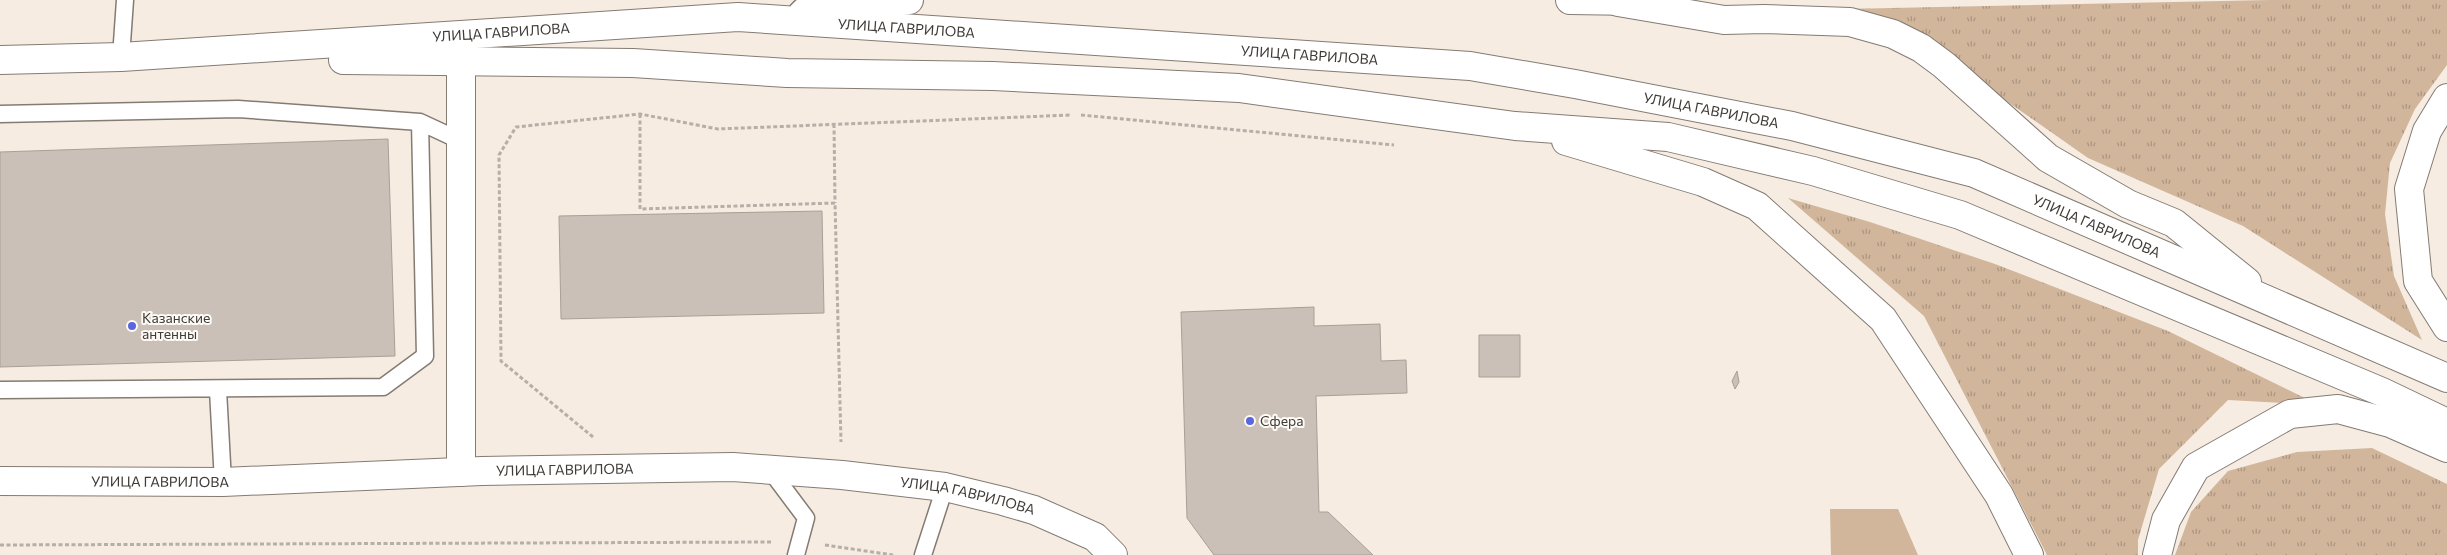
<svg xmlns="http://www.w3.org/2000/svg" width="2447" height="555" viewBox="0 0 2447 555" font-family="Commissioner,sans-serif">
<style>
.grass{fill:url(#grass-tufts)}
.green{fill:#d1b69c}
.building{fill:#cac0b7;stroke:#a89f96}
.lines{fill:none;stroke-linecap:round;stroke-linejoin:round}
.service-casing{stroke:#847b73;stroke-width:19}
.minor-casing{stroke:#847b73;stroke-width:30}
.secondary-casing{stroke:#847b73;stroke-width:30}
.path{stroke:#b6aea7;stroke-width:3;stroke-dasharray:4 2.5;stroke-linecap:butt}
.service{stroke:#fff;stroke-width:16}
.minor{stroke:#fff;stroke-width:28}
.secondary{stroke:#fff;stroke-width:28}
.poi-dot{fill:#5a66dd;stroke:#fefaf6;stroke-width:2}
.labels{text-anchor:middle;stroke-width:4;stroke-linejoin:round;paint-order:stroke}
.street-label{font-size:14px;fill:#3f3b38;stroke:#fefaf6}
.poi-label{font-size:14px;fill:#3f3b38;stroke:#fefaf6;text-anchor:start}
</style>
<defs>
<pattern id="grass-tufts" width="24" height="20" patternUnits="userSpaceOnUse" patternTransform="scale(1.25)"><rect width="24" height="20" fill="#d1b69c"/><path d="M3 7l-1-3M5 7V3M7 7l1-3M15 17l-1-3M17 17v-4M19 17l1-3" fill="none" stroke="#ab9580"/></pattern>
</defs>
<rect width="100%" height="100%" fill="#f6ece2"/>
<path class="grass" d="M2269,0H2447V65L2415,109L2390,163L2385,214L2394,276L2422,340L2243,226L2088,158L2005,100L1930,37L1844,9Z
M1788,198L1870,222L1995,264L2168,331L2319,405L2228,400L2159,469L2138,540V555H2047L1924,316Z
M2372,448L2447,484V555H2175L2191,512L2228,471L2297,452Z"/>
<path class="green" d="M1830,509H1898L1918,555H1831Z"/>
<path class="building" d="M388,139L395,356L0,367V152Z
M822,211L824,313L561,319L559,216Z
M1314,307V326L1380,324L1381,361L1406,360L1407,393L1316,396L1319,512H1328L1373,555H1214L1187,518L1181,312Z
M1479,335H1520V377H1479Z
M1737,371L1739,382L1735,389L1732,381Z"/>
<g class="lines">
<defs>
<path id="service" d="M797,11L808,0
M121,57L125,0
M0,114L238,109L420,122L461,141
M0,390L383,387L425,356L420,122
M218,390L223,482
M770,470L806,518L796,555
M923,555L945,487"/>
<g id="minor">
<path d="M461,61V472"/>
<path id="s1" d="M0,481L223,482L482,471L733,467L842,475L945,487L1003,501L1034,510L1095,537L1113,555"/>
</g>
<g id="secondary">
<path d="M1570,0L1635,1"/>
<path d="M1618,2L1724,20L1764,19L1850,22L1893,34L1921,48L1944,65L2048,158L2128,204L2174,223L2247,282"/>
<path d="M818,9L909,0"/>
<path id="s2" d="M0,60L121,57L738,17L1470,66L1575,84L1792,126L1974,173L2447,378"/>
<path d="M343,60L633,63L787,73L993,76L1239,88L1515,126L1668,137L1813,171L1960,215L2382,392L2447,423"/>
<path d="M2447,98L2427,131L2409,189L2418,281L2447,327"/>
<path d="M1566,141L1703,182L1757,206L1883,319L1999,495L2029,555"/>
<path d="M2157,555L2166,520L2196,467L2290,414L2338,409L2390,423L2447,448"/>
</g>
</defs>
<use href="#service" class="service-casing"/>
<use href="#minor" class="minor-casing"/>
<use href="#secondary" class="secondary-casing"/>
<path class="path" d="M640,114V209L835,203L841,442
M1081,115L1394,145
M834,124L835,203
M593,437L501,361L499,155L516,127L640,114L718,129L1072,115
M0,545L772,542
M825,545L893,555"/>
<use href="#service" class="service"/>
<use href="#minor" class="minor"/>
<use href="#secondary" class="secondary"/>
</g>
<g class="poi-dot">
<circle cx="132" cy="326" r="5"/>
<circle cx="1250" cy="421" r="5"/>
</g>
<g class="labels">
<g class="street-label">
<text dy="5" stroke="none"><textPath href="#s2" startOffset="908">УЛИЦА ГАВРИЛОВА</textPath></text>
<text dy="5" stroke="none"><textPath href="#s2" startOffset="502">УЛИЦА ГАВРИЛОВА</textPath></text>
<text dy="5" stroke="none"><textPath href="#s2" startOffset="1312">УЛИЦА ГАВРИЛОВА</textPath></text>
<text dy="5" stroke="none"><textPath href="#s2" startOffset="1718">УЛИЦА ГАВРИЛОВА</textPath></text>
<text dy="5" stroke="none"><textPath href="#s2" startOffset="2122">УЛИЦА ГАВРИЛОВА</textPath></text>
<text dy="5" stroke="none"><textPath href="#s1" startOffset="565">УЛИЦА ГАВРИЛОВА</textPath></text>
<text dy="5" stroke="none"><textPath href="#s1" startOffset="160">УЛИЦА ГАВРИЛОВА</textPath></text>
<text dy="5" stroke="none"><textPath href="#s1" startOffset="970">УЛИЦА ГАВРИЛОВА</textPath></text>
</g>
<g class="poi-label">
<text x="142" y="323">Казанские<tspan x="142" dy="16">антенны</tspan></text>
<text x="1260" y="426">Сфера</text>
</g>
</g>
</svg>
